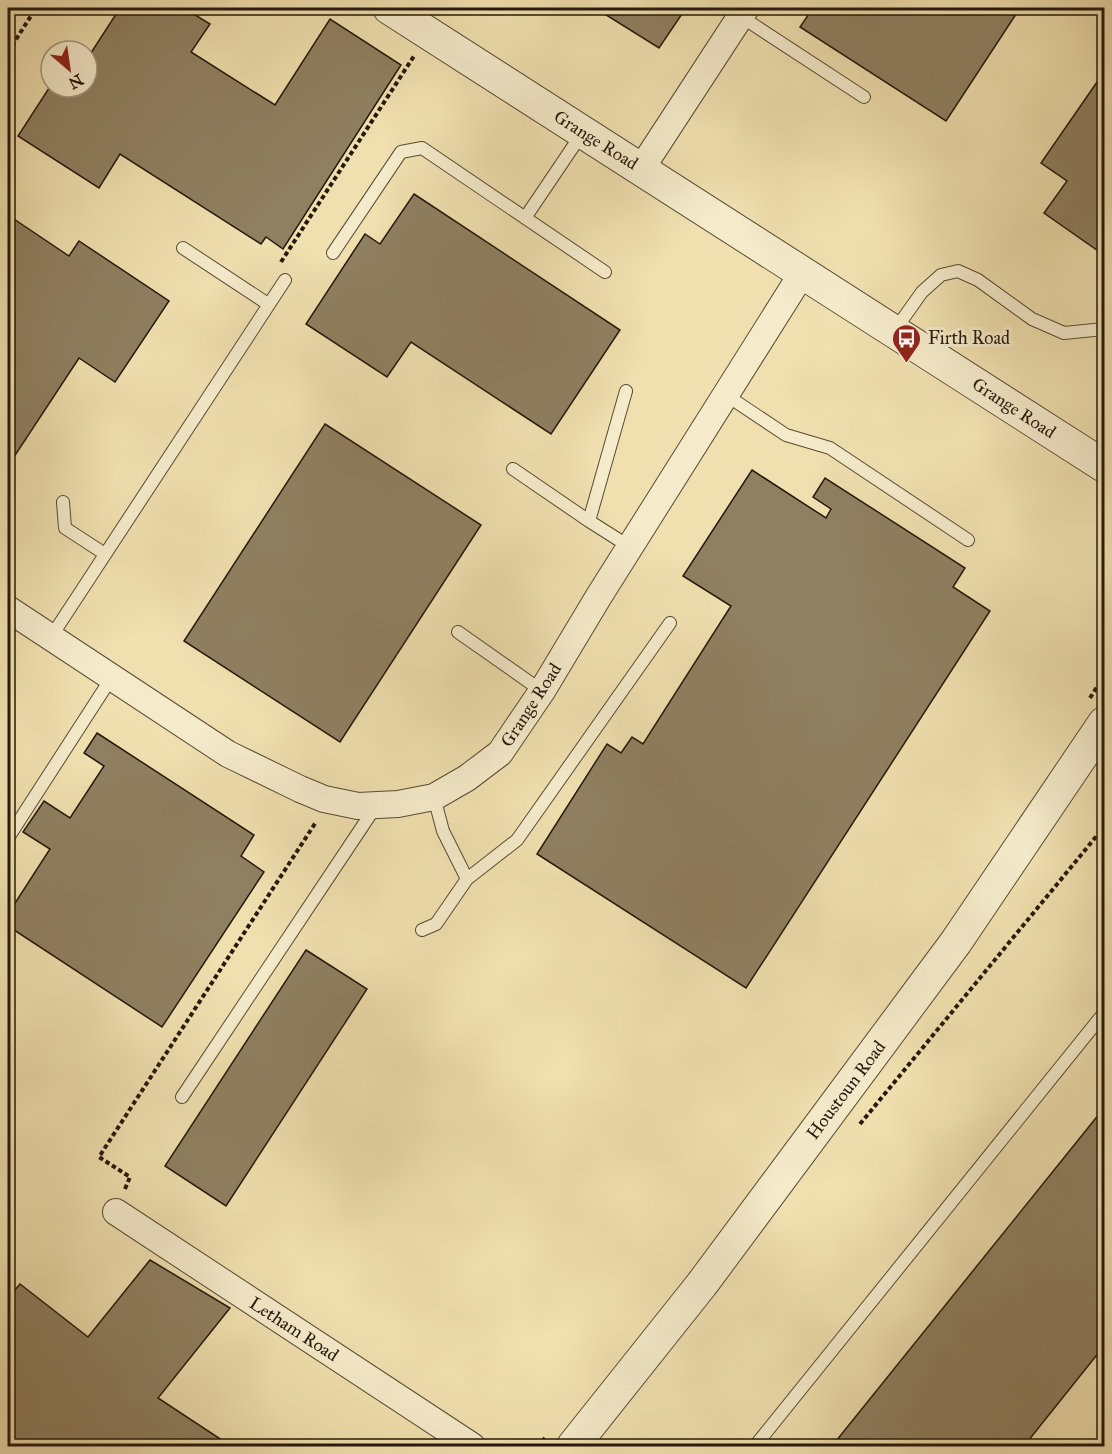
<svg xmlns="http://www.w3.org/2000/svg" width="1112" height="1454" viewBox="0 0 1112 1454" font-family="'IM FELL Great Primer',serif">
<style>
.building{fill:#8f8061;stroke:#25180c;stroke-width:1.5}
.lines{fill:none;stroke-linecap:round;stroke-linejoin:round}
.service-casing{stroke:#584a35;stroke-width:14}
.minor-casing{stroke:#584a35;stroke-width:28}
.tertiary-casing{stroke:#584a35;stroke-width:34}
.path{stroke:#25180c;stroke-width:4;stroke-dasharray:4.5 3;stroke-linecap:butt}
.service{stroke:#f5ebcb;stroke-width:12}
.minor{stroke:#f5ebcb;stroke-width:26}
.tertiary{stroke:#f5ebcb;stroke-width:32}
.labels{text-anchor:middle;stroke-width:6;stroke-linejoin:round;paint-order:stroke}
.street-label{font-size:18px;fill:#25180c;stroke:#f5ebcb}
.poi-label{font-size:18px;fill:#25180c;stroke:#f5ebcb;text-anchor:start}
</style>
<rect width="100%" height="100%" fill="#f0e0af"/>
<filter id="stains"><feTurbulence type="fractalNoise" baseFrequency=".00333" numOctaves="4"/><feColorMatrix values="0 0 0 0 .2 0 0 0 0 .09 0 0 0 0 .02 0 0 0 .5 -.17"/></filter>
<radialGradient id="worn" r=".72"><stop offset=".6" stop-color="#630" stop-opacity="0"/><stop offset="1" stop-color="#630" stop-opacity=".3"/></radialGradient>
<path class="building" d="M120,8H184L210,24L191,52L275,105L330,19L401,65L283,249L266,237L261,244L120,154L99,188L18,136L51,85V87H87V55L89,56Z
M595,8H686L659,48Z
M813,8H1020L946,121L800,27Z
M1104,72V255L1044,213L1067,181L1041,163Z
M414,194L620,330L551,434L411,342L387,377L306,324L365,234L380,244Z
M8,215L69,256L79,241L169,301L115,382L79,358L8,466Z
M325,424L481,525L340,742L184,641Z
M752,470L826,518L831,509L813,497L825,478L965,568L953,587L990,611L746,988L537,854L607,744L621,753L632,737L643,744L731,606L683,576Z
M97,733L254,835L241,856L264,872L162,1027L8,926V914L50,849L23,832L44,801L70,818L104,766L84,753Z
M306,950L367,989L226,1206L165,1166Z
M1104,1108V1346L1024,1446H832Z
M150,1260L230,1308L158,1398L231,1446H8V1298L20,1284L88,1337Z"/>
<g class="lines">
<defs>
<path id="service" d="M740,16L864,97
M525,218L583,132
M183,248L268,304
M333,253L401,152L422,148L605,272
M895,330L922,292L941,275L958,271L978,280L1032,319L1064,333L1104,329
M626,391L589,521L630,547
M726,395L786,435L830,448L968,540
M513,469L589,521
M63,502L65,528L105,554
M458,632L542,691
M51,637L285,280
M434,797L443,831L467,879
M8,838L112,677
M422,930L436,924L467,879L517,840L670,623
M182,1097L376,806
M755,1446L1104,1013"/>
<path id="minor" d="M641,169L746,8
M8,609L228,754L300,789L324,799L358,806L398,804L434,797L467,778L500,753L542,691L599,596L803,272
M116,1212L472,1446"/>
<path id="tertiary" d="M389,8L1104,466
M573,1446L702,1284L956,942L1104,723"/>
</defs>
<use href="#service" class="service-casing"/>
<use href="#minor" class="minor-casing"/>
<use href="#tertiary" class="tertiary-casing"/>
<path class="path" d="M8,52L36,8
M281,262L414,56
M1090,698L1104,676
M860,1124L1104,827
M125,1189L130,1177L99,1157L316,822
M538,1446L545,1438"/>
<use href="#service" class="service"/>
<use href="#minor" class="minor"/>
<use href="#tertiary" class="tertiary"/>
</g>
<defs>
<symbol id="bus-pin" viewBox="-11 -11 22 30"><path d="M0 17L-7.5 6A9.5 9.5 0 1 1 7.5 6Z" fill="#8f2418" stroke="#f5ebcb"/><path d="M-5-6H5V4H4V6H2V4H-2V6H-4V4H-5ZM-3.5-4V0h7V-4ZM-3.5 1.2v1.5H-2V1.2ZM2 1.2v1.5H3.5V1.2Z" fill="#fff"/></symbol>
</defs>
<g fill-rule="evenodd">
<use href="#bus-pin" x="890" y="322" width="33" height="45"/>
</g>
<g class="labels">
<g class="street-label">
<text transform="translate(596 140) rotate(32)" y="6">Grange Road</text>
<text transform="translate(1014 408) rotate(33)" y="6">Grange Road</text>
<text transform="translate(531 705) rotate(-57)" y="6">Grange Road</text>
<text transform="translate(846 1090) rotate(-53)" y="6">Houstoun Road</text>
<text transform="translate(294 1329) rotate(33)" y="6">Letham Road</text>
</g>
<g class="poi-label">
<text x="928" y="344">Firth Road</text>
</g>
</g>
<rect width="1112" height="1454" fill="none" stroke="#f0e0af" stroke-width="30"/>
<rect x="9" y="9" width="1094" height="1436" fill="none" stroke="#25180c" stroke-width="3"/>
<rect x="15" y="15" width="1082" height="1424" fill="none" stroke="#25180c" stroke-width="1.5"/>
<g transform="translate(69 69) rotate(151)"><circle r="28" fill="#f5ebcb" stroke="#a2977f" stroke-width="1.5"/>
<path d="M0-4.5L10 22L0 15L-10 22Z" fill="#8f2418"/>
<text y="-9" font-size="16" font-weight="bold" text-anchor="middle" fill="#25180c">N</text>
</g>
<rect width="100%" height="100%" filter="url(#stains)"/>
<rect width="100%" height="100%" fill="url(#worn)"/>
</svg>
